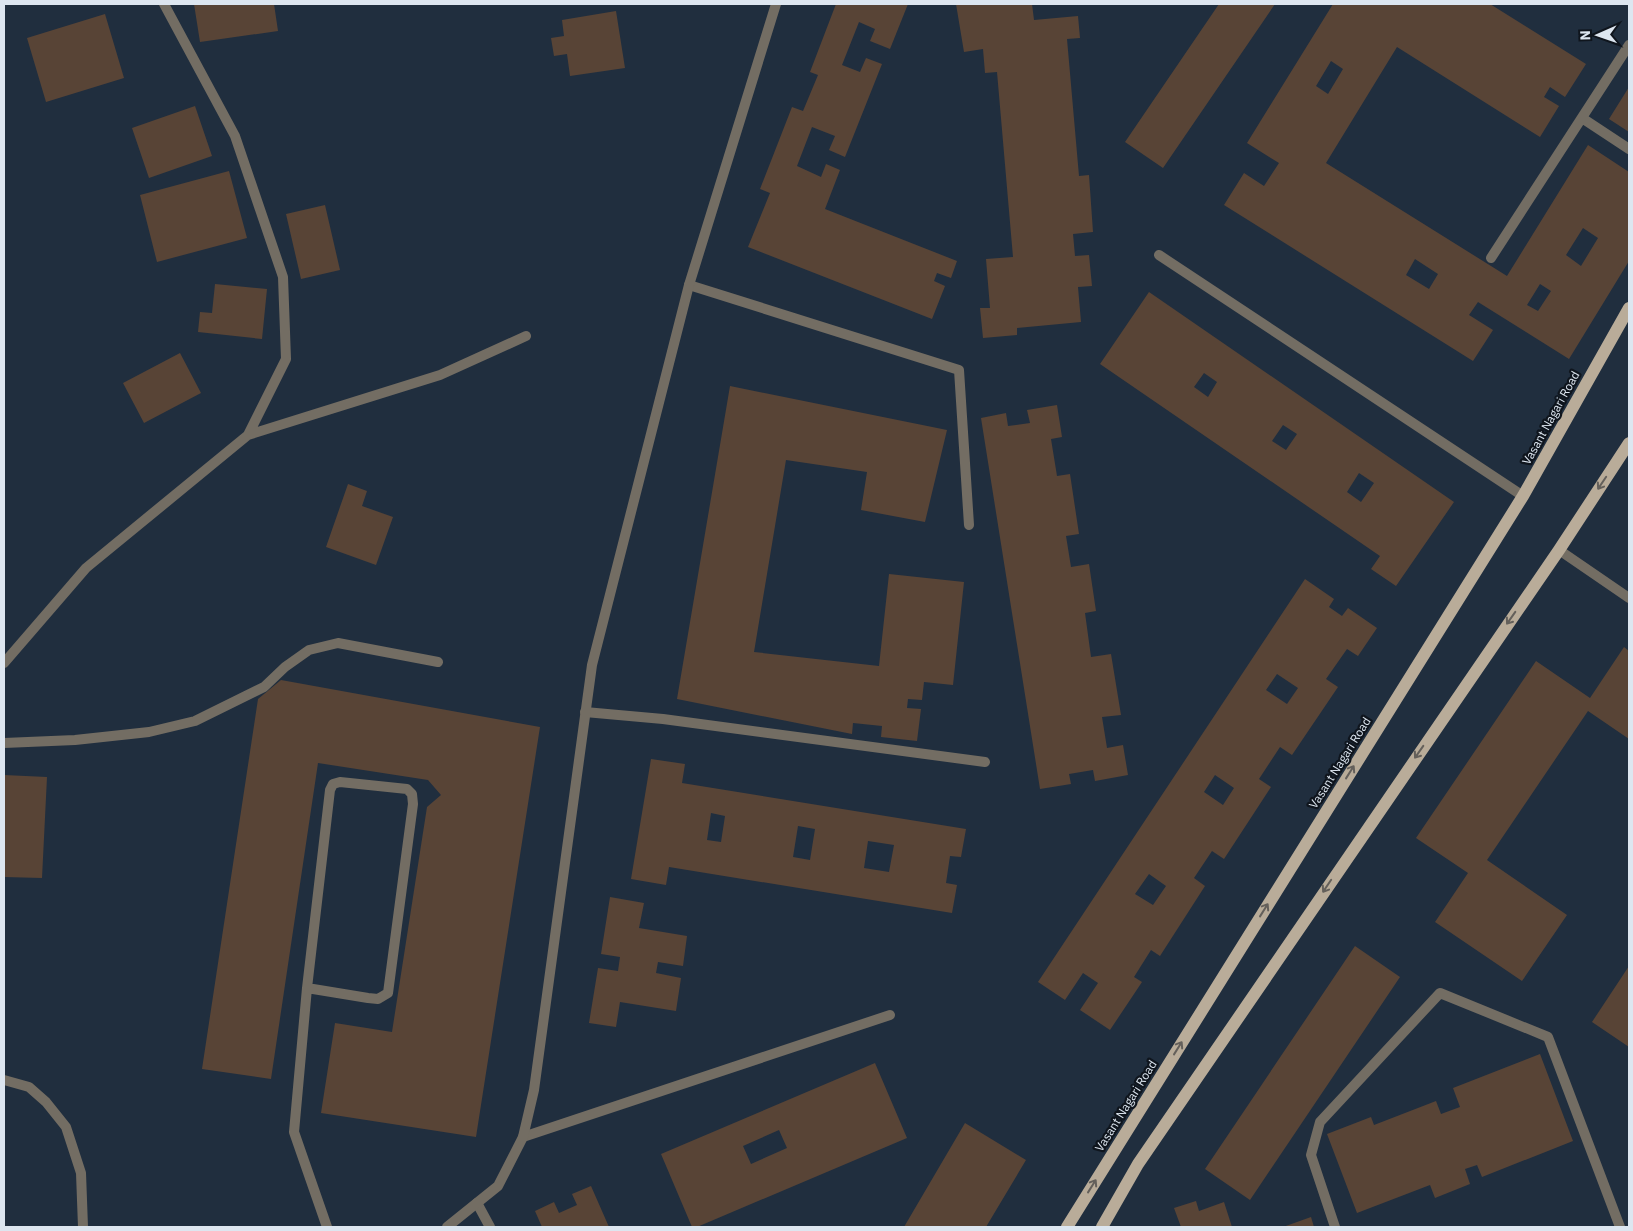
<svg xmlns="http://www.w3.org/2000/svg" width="1633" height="1231" viewBox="0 0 1633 1231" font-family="'IBM Plex Sans',sans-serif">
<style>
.building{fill:#584436;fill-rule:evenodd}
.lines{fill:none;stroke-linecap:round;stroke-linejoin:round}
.service{stroke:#736d63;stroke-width:10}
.minor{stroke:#736d63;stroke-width:10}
.tertiary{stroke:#736d63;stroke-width:10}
.primary{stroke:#b9ac99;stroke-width:12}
.oneway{stroke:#64605b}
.labels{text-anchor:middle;stroke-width:4.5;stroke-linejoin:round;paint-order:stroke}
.street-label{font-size:12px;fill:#dde6f0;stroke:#0f151d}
</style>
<rect width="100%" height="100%" fill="#202e3e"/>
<path class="building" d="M194,4H274L278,31L200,42Z
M836,4H908L890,49L870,41L875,29L859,22L842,65L860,72L866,58L882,64L845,157L829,150L835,136L812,127L797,166L821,177L826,164L840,170L825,209L957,261L951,278L937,273L934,281L945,286L932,319L748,247L770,193L760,189L792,107L803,111L818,75L810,72Z
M956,4H1032L1034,20L1078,16L1080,38L1067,39L1079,176L1089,175L1093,232L1073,234L1075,256L1089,255L1092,286L1078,287L1081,322L1017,328V335L983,338L980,308H990L986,259L1013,257L997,72L985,73L983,49L964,52Z
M1219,4H1275L1163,168L1125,142Z
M1333,4H1490L1586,64L1565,97L1550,87L1544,97L1559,106L1540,137L1397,47L1326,163L1507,276L1588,145L1629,172V261L1569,359L1478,302L1469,315L1493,330L1473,361L1224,205L1244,173L1264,186L1279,163L1247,143ZM1331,61L1343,69L1328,94L1316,86ZM1583,228L1598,238L1581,266L1566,255ZM1415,259L1438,274L1429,289L1406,275ZM1540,284L1551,291L1538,311L1527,305Z
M616,11L625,68L570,76L567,54L554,56L551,38L564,36L562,20Z
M105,14L124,78L46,102L27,38Z
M1629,87V132L1609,119Z
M195,106L212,156L149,178L132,128Z
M229,171L247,238L157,262L140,195Z
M325,205L340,270L301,279L286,214Z
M215,284L267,289L262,339L198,332L200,312L212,313Z
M1149,292L1454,502L1396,586L1371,569L1380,556L1100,364ZM1204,373L1217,382L1208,397L1194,387ZM1283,425L1297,434L1286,450L1272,441ZM1359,473L1374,483L1361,502L1347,492Z
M180,353L201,393L144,423L123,383Z
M730,386L947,430L925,522L861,510L867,472L786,460L754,652L879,666L889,574L964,582L953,685L924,682L922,700L908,699L907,708L921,709L917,741L881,737L882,726L853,723L852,734L677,699Z
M1057,405L1062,437L1051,439L1057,476L1070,474L1079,534L1066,536L1071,567L1089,564L1096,611L1085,613L1091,657L1111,654L1121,715L1102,717L1107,748L1123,745L1128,775L1095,781L1093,770L1069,774L1071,784L1040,789L981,418L1006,413L1008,426L1030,423L1027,410Z
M348,484L367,491L362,506L393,517L376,565L326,547Z
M1305,579L1334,599L1329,607L1342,616L1348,608L1377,628L1358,656L1347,649L1326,679L1338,687L1292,755L1280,747L1259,779L1271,787L1224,859L1212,851L1194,878L1205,886L1160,956L1151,950L1134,977L1142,982L1110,1030L1080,1010L1098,983L1083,973L1065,1000L1038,982ZM1277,674L1298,688L1287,704L1266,690ZM1215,775L1234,788L1223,805L1204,792ZM1149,874L1166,886L1153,905L1135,894Z
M1624,647L1629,651V739L1588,711L1487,860L1567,915L1522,981L1435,922L1468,873L1416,838L1536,661L1590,698Z
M281,680L540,727L476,1137L321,1113L335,1023L392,1032L427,807L441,795L428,780L318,763L271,1079L202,1069L258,699Z
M651,759L685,764L682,783L966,829L961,857L950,856L946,883L957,885L952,913L669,867L666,885L631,879ZM711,813L725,816L721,842L707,840ZM798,826L815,829L810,860L793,857ZM868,841L894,845L889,872L864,868Z
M4,775L47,777L42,878L4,877Z
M610,897L644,903L639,928L687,936L683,966L658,962L656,973L681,978L676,1011L620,1002L616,1027L589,1023L598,968L618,971L620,957L601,954Z
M1355,946L1400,977L1250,1200L1205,1169Z
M1629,966V1047L1592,1022Z
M1540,1054L1573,1141L1482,1177L1477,1165L1465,1169L1470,1184L1435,1198L1430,1185L1357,1213L1327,1134L1371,1117L1374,1125L1436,1101L1441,1114L1460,1107L1453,1088Z
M875,1063L907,1138L697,1227H692L661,1154ZM779,1130L787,1148L751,1164L743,1146Z
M965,1123L1026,1160L986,1227H904Z
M591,1186L609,1227H542L535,1211L554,1202L559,1213L577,1205L572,1194Z
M1196,1201L1199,1211L1224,1202L1232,1227H1181L1174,1208Z
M1311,1217L1314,1227H1283Z"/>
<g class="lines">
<path class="service" d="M1582,118L1629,149
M1491,258L1629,45
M689,285L959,370L969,525
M1559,550L1629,598
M585,712L663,719L985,762
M4,743L75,740L149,732L195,721L264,687L285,667L309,650L338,643L438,662
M523,1137L890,1015
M477,1203L490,1227
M1335,1227L1311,1155L1320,1122L1440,993L1548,1037L1620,1227"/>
<path class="minor" d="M1159,255L1523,496
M248,435L440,375L526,336
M4,663L86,568L248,435L286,359L283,277L235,136L164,4
M307,988L368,998L378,999L388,993L413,804L412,794L407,789L340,782L333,784L330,790L307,988L294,1132L327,1227
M4,1080L29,1087L46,1102L66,1127L81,1173L83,1227"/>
<path class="tertiary" d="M447,1227L498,1186L523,1137L534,1090L592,665L689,285L776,4"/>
<path class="primary" d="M1067,1227L1523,496L1629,308
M1102,1227L1138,1164L1559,550L1629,443"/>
</g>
<defs><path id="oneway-shaft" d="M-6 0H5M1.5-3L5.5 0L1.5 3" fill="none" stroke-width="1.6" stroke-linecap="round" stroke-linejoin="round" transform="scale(1.25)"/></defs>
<g class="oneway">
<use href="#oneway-shaft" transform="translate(1602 483) rotate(124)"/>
<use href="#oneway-shaft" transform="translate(1511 618) rotate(125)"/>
<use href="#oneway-shaft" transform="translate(1419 752) rotate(125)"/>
<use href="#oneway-shaft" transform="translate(1350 772) rotate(-58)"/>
<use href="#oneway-shaft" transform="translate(1327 886) rotate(124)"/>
<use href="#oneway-shaft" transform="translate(1264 910) rotate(-58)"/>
<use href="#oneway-shaft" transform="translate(1178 1048) rotate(-58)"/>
<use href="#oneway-shaft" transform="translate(1092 1186) rotate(-58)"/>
</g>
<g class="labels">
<g class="street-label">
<text transform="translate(1551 418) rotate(-61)" y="4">Vasant Nagari Road</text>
<text transform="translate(1340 763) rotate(-58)" y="4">Vasant Nagari Road</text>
<text transform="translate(1126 1106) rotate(-58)" y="4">Vasant Nagari Road</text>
</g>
</g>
<rect width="1633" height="1231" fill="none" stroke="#dde6f0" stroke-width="10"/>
<g transform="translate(1598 35) rotate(268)" stroke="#0f151d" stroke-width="4" paint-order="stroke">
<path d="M0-4L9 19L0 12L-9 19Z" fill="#dde6f0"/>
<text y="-8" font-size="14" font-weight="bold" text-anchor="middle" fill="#dde6f0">N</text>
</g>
</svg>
